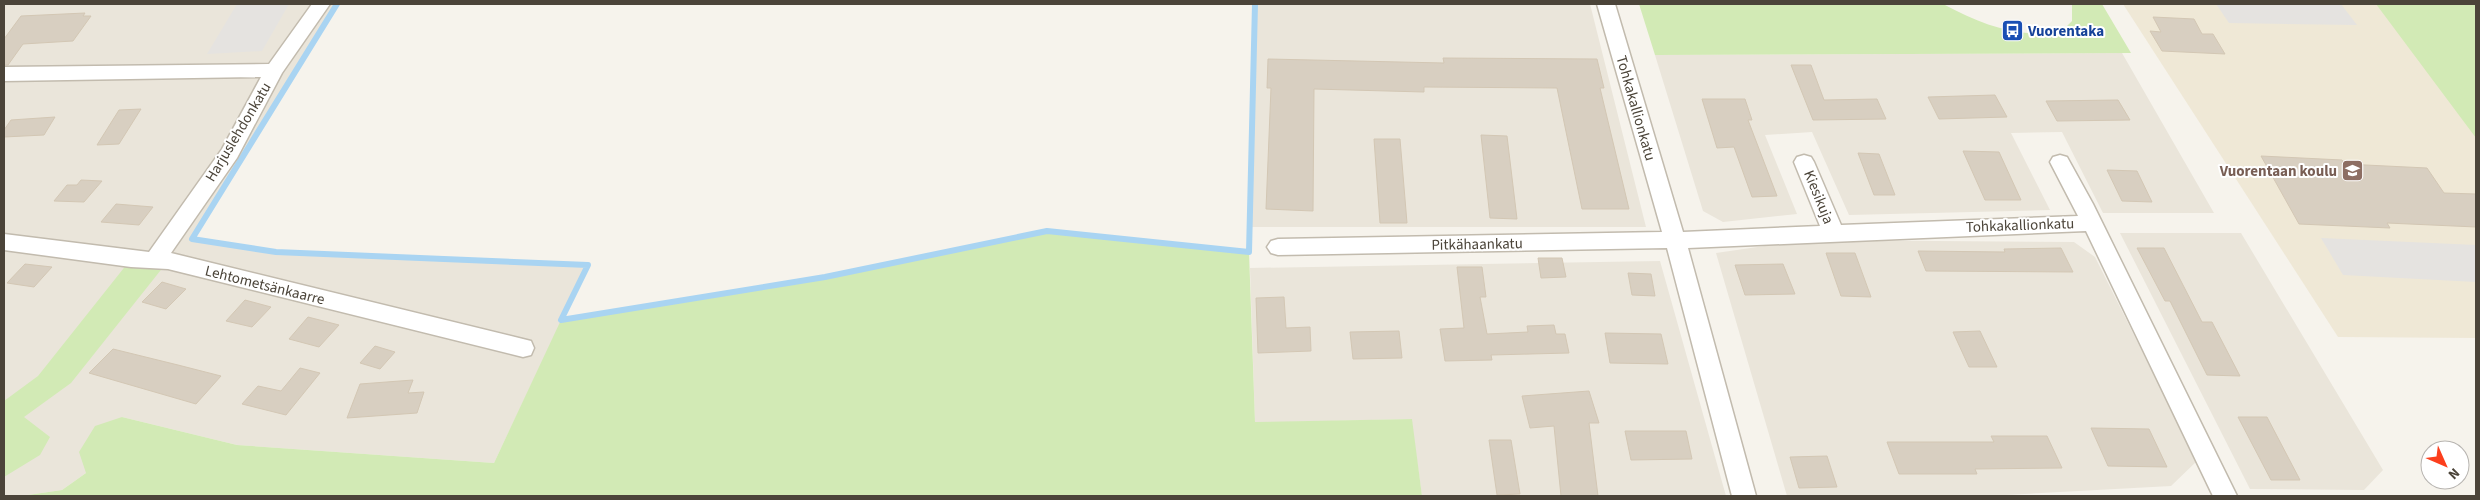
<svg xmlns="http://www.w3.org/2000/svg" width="2480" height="500" viewBox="0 0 2480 500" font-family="'Source Sans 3',sans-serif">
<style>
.residential{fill:#eae5da}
.education{fill:#efe8d6}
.green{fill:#d2eab5}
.parking{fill:#e5e3e0}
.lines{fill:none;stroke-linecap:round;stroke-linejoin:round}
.stream{stroke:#a9d4f2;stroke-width:6}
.building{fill:#d8cfc1;stroke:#d3c7b4}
.street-casing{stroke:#c2bbae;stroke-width:3}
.street{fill:#fff;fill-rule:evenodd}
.labels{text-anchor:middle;stroke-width:4;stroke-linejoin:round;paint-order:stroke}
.transit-label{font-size:15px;font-weight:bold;fill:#164399;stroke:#fff;text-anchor:start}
.street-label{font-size:15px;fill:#4b4439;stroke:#fff}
.education-label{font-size:15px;font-weight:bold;fill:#785e54;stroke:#fff;text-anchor:end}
</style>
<rect width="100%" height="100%" fill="#f6f3ec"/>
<path class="residential" d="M4,4H337L192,239L276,252L588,265L494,463L237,445L122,417L86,473L62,490L21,496H4Z
M1255,4H1590L1646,227H1250Z
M2122,53L2214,213H2103L2062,132L2011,133L2050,210L1849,215L1812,132L1765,135L1797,214L1723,222L1703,211L1655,55Z
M2120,233H2241L2383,470L2364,490L2250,489Z
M1805,240L2074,242L2095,257L2197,461L2171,486L1988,496H1787L1716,253Z
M1660,261L1726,496H1422L1411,419L1255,423L1250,268Z"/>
<path class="education" d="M2123,4H2476V338L2338,337Z"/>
<path class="green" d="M1639,4H1943C1983,25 2014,37 2060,33L2072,21V4H2102L2131,53L1655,55Z
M2376,4H2476V138Z
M1047,231L1249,252L1255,422L1412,419L1422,496H21L62,490L86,473L79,452L95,426L122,417L237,445L494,463L561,320L825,277Z
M131,259L168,261L71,383L24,417L50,437L40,455L4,477V401L38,376Z"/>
<path class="parking" d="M237,4H289L262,51L207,54Z
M2216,4H2341L2357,25L2229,23Z
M2321,238L2476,245V282L2343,275Z"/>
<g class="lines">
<path class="stream" d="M337,4L192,239L276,252L588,265L561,320L825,277L1047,231L1249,252L1255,4"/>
</g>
<path class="building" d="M85,13L83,16H91L73,41L23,44L8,65H4V39L21,16Z
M2153,17L2194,19L2202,34H2213L2225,54L2162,51L2150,31L2161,32Z
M1443,58L1597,59L1604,88H1600L1629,209H1582L1557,88L1424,87V92L1314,89L1313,211L1266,209L1271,88H1267L1268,59L1444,63Z
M1791,65H1811L1824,100L1877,99L1886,119L1813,120Z
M1995,95L2007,117L1939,119L1928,97Z
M1702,99H1745L1752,120H1748L1777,196L1752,197L1734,147L1717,148Z
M2118,100L2130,120L2057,121L2046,101Z
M141,109L119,144L97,145L119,110Z
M55,117L44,135L4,137V130L11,120Z
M1481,135L1507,136L1517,219L1490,218Z
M1374,139H1400L1407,223H1380Z
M1963,151L1999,152L2021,200H1985Z
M1858,153L1879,154L1895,195H1874Z
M2261,156L2342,160L2345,164L2427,168L2444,193L2476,194V227L2387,223L2390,228L2299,224Z
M2107,170L2137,171L2152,202L2122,201Z
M81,180L102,181L84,202L54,201L67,185H77Z
M116,204L153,207L139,225L101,222Z
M2061,248L2073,272L1926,271L1918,251L2005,252L2004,249Z
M2137,248H2164L2202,322H2212L2240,376L2207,375L2170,301H2165Z
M1826,253H1855L1871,297L1841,296Z
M1538,258H1562L1566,277L1541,278Z
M25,264L52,267L34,287L7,283Z
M1783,264L1795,294L1745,295L1735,265Z
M1457,267H1482L1486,297H1480L1487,334L1528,332L1527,326L1554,325L1556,334H1565L1569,353L1491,355L1492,360L1445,361L1440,329L1464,328Z
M1628,273L1651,274L1655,296L1632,295Z
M162,282L186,289L166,309L142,302Z
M1284,297L1286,328L1310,327L1311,351L1258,353L1256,298Z
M245,300L271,307L252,327L226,321Z
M308,317L339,325L319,347L289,339Z
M1399,331L1402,358L1353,359L1350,332Z
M1980,331L1997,367H1969L1953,332Z
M1605,333L1661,334L1668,364L1610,363Z
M375,346L395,352L380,369L360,363Z
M113,349L178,365L221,376L196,404L89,373Z
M300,368L320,373L286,415L242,404L258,386L281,391Z
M413,380L408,393L424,392L417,413L347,418L360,384Z
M1589,391L1599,423H1589L1598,496H1561L1554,426L1530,428L1522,396Z
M2238,417H2267L2300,480H2271Z
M2091,428L2149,429L2167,467L2108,466Z
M1625,431H1686L1692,459L1631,460Z
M1991,436H2047L2062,468L1975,469L1977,474H1899L1887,442H1994Z
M1489,440H1511L1520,494L1497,495Z
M1827,456L1837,487L1799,488L1790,457Z"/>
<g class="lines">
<defs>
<path id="street" d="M312,4H330L282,73L237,158L171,253L523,339L531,341L534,348L531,355L523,357L168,269L131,267L4,250V234L149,252L222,149L261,77L4,81V67L269,64Z
M1597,4H1615L1683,232L1820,226L1794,162L1797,157L1804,155L1811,157L1814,162L1841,225L2078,216L2050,162L2053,157L2060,155L2067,157L2093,204L2237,496H2213L2086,231L1688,248L1756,496H1732L1667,248L1278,255L1271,253L1267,247L1271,241L1278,239L1662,232Z"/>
</defs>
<use href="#street" class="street-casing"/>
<use href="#street" class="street"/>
</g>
<defs>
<symbol id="bus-square" viewBox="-11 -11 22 22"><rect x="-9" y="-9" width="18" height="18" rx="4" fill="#1a4fb4" stroke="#fff"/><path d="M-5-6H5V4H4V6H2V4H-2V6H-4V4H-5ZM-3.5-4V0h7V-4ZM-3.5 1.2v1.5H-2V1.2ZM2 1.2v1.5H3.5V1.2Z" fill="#fff"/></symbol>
<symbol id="school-square" viewBox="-11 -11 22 22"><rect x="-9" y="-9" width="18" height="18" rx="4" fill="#8d6e63" stroke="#fff"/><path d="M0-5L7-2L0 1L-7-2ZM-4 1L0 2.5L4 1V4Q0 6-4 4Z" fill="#fff"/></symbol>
</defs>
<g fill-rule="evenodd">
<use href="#bus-square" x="2000" y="18" width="25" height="25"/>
<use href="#school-square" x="2340" y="158" width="25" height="25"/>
</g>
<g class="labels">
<g class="transit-label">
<text x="2028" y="36">Vuorentaka</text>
</g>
<g class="street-label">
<text transform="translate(1636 108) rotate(74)" y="5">Tohkakallionkatu</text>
<text transform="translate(238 132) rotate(-59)" y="5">Harjuslehdonkatu</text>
<text transform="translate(1819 197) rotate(68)" y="5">Kiesikuja</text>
<text transform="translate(2020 225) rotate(-2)" y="5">Tohkakallionkatu</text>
<text transform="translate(1477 244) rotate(-1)" y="5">Pitkähaankatu</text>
<text transform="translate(265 285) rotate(14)" y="5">Lehtometsänkaarre</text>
</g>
<g class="education-label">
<text x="2337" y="176">Vuorentaan koulu</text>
</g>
</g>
<rect width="2480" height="500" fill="none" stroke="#4b4439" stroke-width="10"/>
<g transform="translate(2445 465) rotate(135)"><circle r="24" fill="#ffffff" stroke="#b7b4b0"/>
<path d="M0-4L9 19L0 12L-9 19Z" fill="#fc3f1d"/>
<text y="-8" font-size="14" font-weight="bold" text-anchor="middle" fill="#4b4439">N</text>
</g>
</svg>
